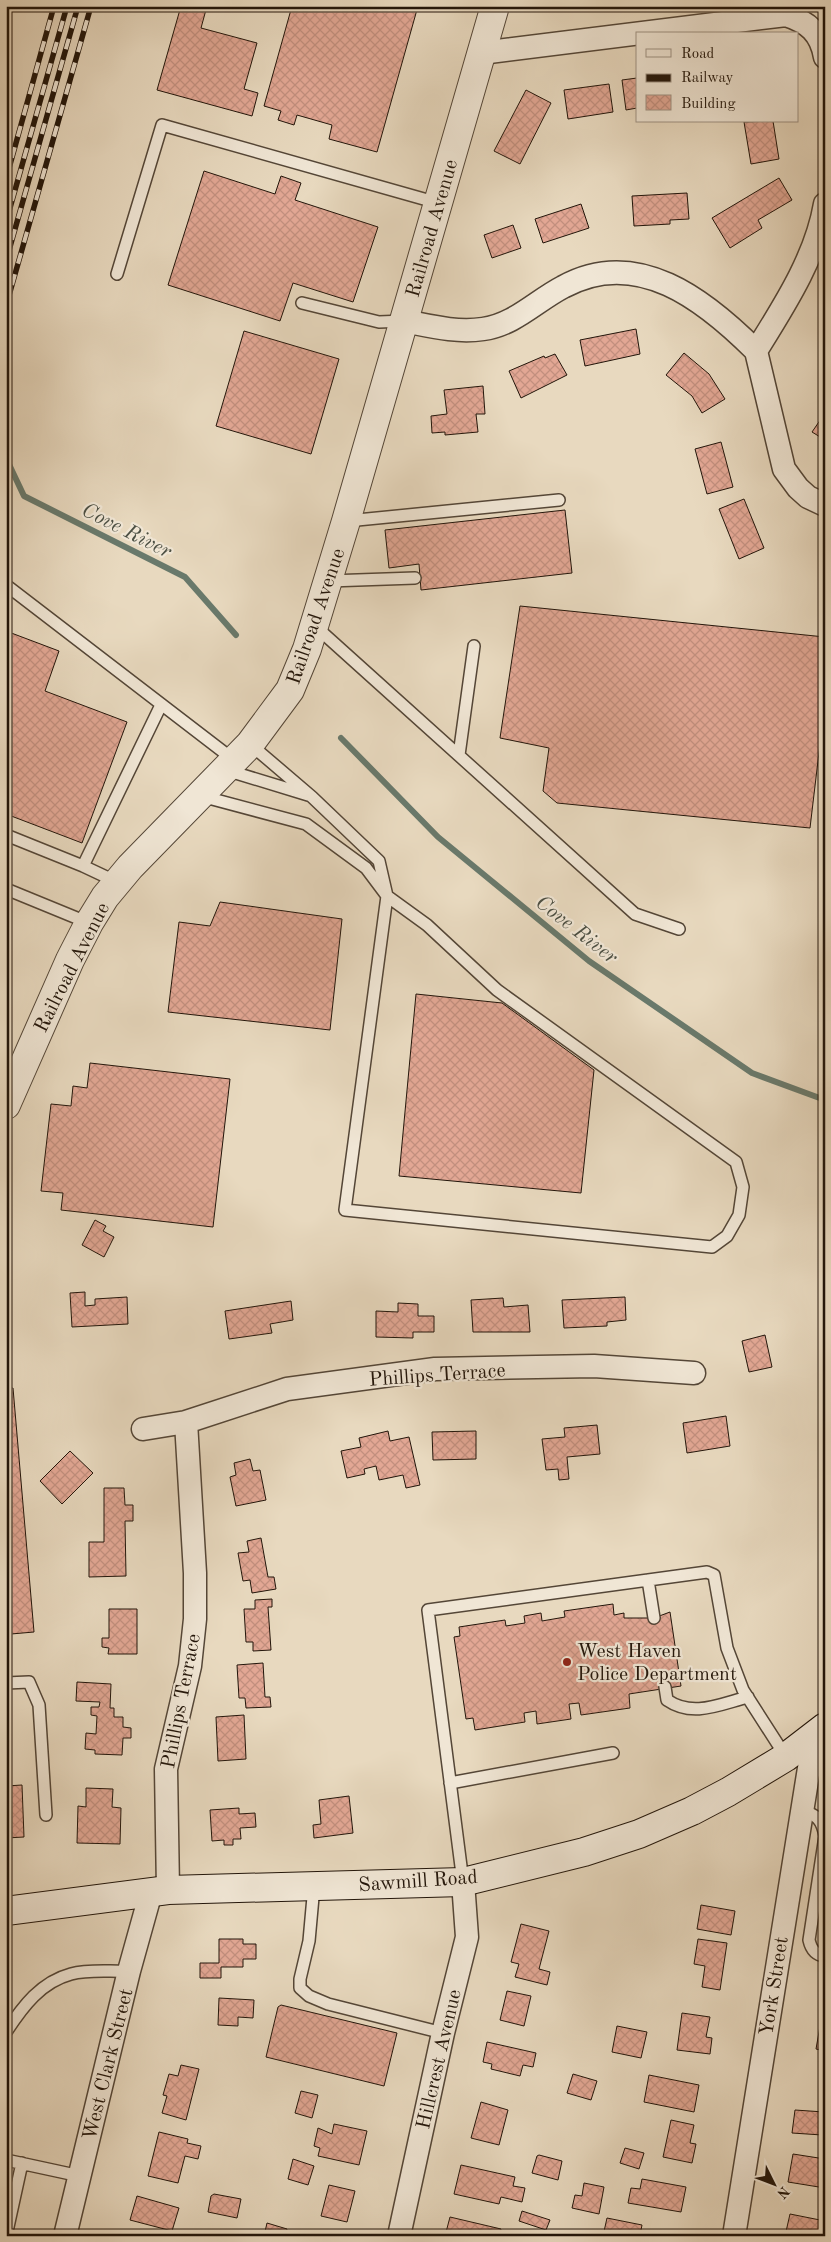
<svg xmlns="http://www.w3.org/2000/svg" width="831" height="2242" viewBox="0 0 831 2242" font-family="'Old Standard TT',serif">
<style>
.lines{fill:none;stroke-linecap:round;stroke-linejoin:round}
.stream{stroke:#69796b;stroke-width:6}
.building{fill:url(#building-cross-hatch);stroke:#22150a}
.service-casing{stroke:#544637;stroke-width:14}
.minor-casing{stroke:#544637;stroke-width:25}
.tertiary-casing{stroke:#544637;stroke-width:30}
.secondary-casing{stroke:#22150a;stroke-width:30}
.service{stroke:#f0e6d5;stroke-width:11}
.minor{stroke:#f0e6d5;stroke-width:22}
.tertiary{stroke:#f0e6d5;stroke-width:28}
.secondary{stroke:#f0e6d5;stroke-width:28}
.rail-casing{stroke:#22150a;stroke-width:5.5}
.rail{stroke:#f0e6d5;stroke-width:4;stroke-dasharray:11;stroke-linecap:butt}
.poi-dot{fill:#8f2418;stroke:#f0e6d5;stroke-width:2}
.labels{text-anchor:middle;stroke-width:4.5;stroke-linejoin:round;paint-order:stroke}
.street-label{font-size:20px;fill:#22150a;stroke:#f0e6d5}
.poi-label{font-size:20px;fill:#22150a;stroke:#f0e6d5;text-anchor:start}
.water-label{font-size:21px;font-style:italic;fill:#4b4f43;stroke:#f0e6d5}
</style>
<defs>
<pattern id="building-cross-hatch" width="8" height="8" patternUnits="userSpaceOnUse" patternTransform="scale(1.25)"><rect width="8" height="8" fill="#e2a794"/><path d="M0 0l8 8M0 8l8-8" fill="none" stroke="#c28f7e"/></pattern>
</defs>
<rect width="100%" height="100%" fill="#e8d9bf"/>
<filter id="stains"><feTurbulence type="fractalNoise" baseFrequency=".004" numOctaves="4"/><feColorMatrix values="0 0 0 0 .2 0 0 0 0 .09 0 0 0 0 .02 0 0 0 .5 -.17"/></filter>
<radialGradient id="worn" r=".72"><stop offset=".6" stop-color="#630" stop-opacity="0"/><stop offset="1" stop-color="#630" stop-opacity=".3"/></radialGradient>
<g class="lines">
<path class="stream" d="M6,458L24,496L185,577L236,635
M341,738L438,837L589,961L752,1073L825,1100"/>
</g>
<path class="building" d="M181,6H207L201,28L257,43L244,89L258,93L252,116L157,90Z
M292,6H418L377,152L329,139L332,125L297,115L294,125L278,120L281,111L264,106Z
M637,78V108L626,110L622,80Z
M609,84L613,112L568,119L564,90Z
M526,90L551,103L520,164L494,151Z
M773,121L779,159L751,164L744,122Z
M204,171L275,194L281,176L301,183L295,200L378,227L353,302L293,283L280,321L168,285Z
M779,178L792,200L758,220L762,228L730,248L712,218Z
M687,193L689,219L670,220V224L634,226L632,196Z
M581,204L589,228L543,243L535,219Z
M513,225L521,248L492,258L484,235Z
M636,329L640,354L585,366L580,340Z
M244,331L339,359L311,454L216,426Z
M684,353L709,374L725,399L702,413L692,396L666,375Z
M555,354L567,375L521,398L509,371L544,356L545,358Z
M483,386L485,414H476L478,432L445,435V432L432,433L431,416L447,414L444,390Z
M825,413V440L812,432Z
M721,442L733,487L707,494L695,449Z
M744,499L764,548L739,559L719,509Z
M565,510L572,573L421,590L419,564L389,568L385,530Z
M520,606L825,637V702L810,828L557,803L543,791L549,748L500,738Z
M6,631L59,651L45,691L127,722L82,843L6,814Z
M220,902L342,919L330,1030L168,1012L179,922L210,926Z
M416,994L502,1003L594,1070L581,1193L399,1176Z
M90,1063L230,1079L213,1227L61,1210L63,1193L41,1191L51,1104L71,1106L73,1086L87,1088Z
M95,1220L106,1226L103,1231L114,1237L104,1257L82,1245Z
M85,1292V1306L95,1305V1299L127,1297L128,1324L72,1327L70,1293Z
M625,1297L626,1320L607,1322V1326L564,1328L562,1300Z
M503,1298L504,1307L528,1305L530,1332H473L471,1300Z
M291,1301L293,1320L270,1324L272,1333L229,1339L225,1311Z
M398,1303L418,1304V1316H434V1332H413V1338L376,1337V1311L398,1312Z
M765,1335L772,1367L749,1372L742,1341Z
M13,1388L34,1632L11,1634L8,1602H6V1389Z
M726,1416L730,1446L687,1453L683,1423Z
M597,1425L600,1454L567,1457L569,1479L559,1480L558,1469L546,1470L542,1439L565,1437L564,1428Z
M388,1431L390,1441L409,1437L420,1485L406,1488L403,1475L379,1480L376,1466L364,1469L365,1474L347,1478L341,1451L361,1447L359,1438Z
M476,1431V1459L433,1460L432,1432Z
M70,1451L93,1473L62,1504L40,1481Z
M250,1459L253,1471L260,1470L266,1500L236,1506L230,1477L236,1475L234,1463Z
M104,1488H124L125,1505H133V1521H125L126,1576L89,1577V1542H104Z
M261,1538L268,1577H274L276,1589L252,1593L250,1580L243,1581L238,1553L249,1552L247,1541Z
M272,1599V1607H268L271,1650L253,1651V1642H246L244,1609H255V1600Z
M613,1604L614,1615L624,1613V1618H654L670,1612L681,1686L629,1694L630,1708L581,1715L579,1703L569,1704L571,1719L537,1724L536,1711L524,1713L525,1722L475,1730L473,1718L466,1719L454,1637L460,1636L459,1627L505,1620L506,1626L525,1623L524,1616L541,1613L542,1621L565,1617L564,1611Z
M109,1609H137V1654H108L109,1648L102,1647V1638H109Z
M263,1663L265,1697H270L271,1707L246,1708L245,1698H239L237,1665Z
M77,1682L111,1684L110,1708H114V1717H123V1727L131,1728V1738H123L122,1755L95,1754V1750L85,1749L86,1733L96,1734L97,1716L91,1715V1707H99L100,1702L76,1701Z
M244,1715L246,1759L218,1761L216,1717Z
M6,1724H9L8,1756H6Z
M22,1785L24,1837L6,1838V1786Z
M86,1788L113,1789L112,1807L121,1808L120,1844L77,1843L78,1806L86,1807Z
M349,1796L353,1833L314,1838L313,1825L321,1824L319,1800Z
M239,1808V1814L255,1813L256,1827L240,1828L241,1839H233V1845H224V1840L212,1841L210,1810Z
M701,1905L735,1911L731,1935L697,1929Z
M521,1924L549,1931L539,1969L550,1972L547,1985L515,1977L519,1964L511,1962Z
M219,1939H243V1944H256V1959H243V1967H221V1978H200V1963H219Z
M698,1939L727,1943L720,1990L702,1987L705,1966L694,1964Z
M507,1991L531,1996L524,2026L500,2020Z
M219,1998L254,2000L253,2018L238,2017V2026L218,2025Z
M281,2005L397,2033L384,2086L266,2057L278,2007Z
M823,2009H825V2051L816,2049Z
M682,2013L710,2017L706,2037L712,2038L710,2054L677,2050Z
M617,2026L647,2032L641,2058L612,2052Z
M487,2042L536,2053L533,2067L523,2065L520,2076L491,2069L492,2064L483,2062Z
M181,2065L199,2069L186,2120L162,2113L167,2096L163,2095L169,2074L178,2076Z
M573,2074L597,2081L591,2100L567,2093Z
M649,2075L699,2085L694,2112L644,2102Z
M301,2091L318,2095L312,2118L295,2113Z
M481,2102L508,2110L499,2145L471,2138Z
M795,2110L824,2112L822,2135L792,2133Z
M671,2120L694,2125L690,2143L696,2144L692,2163L663,2157Z
M334,2124L367,2131L359,2165L318,2156L320,2148L314,2146L318,2128L332,2134Z
M159,2132L188,2139L187,2143L201,2146L198,2159L185,2156L178,2183L148,2176Z
M625,2148L644,2153L639,2169L620,2163Z
M793,2154L825,2159V2188L788,2182Z
M539,2155L562,2161L558,2180L532,2173L537,2156Z
M293,2159L314,2166L308,2185L288,2179Z
M461,2165L515,2177L513,2186L525,2188L522,2202L501,2197L499,2204L454,2194Z
M642,2179L686,2187L681,2212L628,2203L631,2188L640,2189Z
M584,2183L604,2187L599,2214L572,2208L575,2195L582,2196Z
M329,2185L355,2191L347,2222L321,2216Z
M214,2194L241,2199L237,2218L208,2212L211,2196Z
M137,2196L179,2208L172,2231L130,2220Z
M522,2211L550,2220L546,2230L519,2221Z
M790,2214L825,2221V2236H785Z
M450,2217L501,2229L499,2236H445Z
M607,2218L642,2225L640,2235L643,2236H603Z
M267,2223L287,2229L285,2236H264Z"/>
<g class="lines">
<defs>
<path id="service" d="M117,274L162,125L438,203
M302,303L379,322L404,321
M347,521L559,500
M329,581L415,578
M6,585L234,760
M315,626L635,914L679,929
M459,755L474,646
M226,770L308,795
M201,796L306,824L366,868L387,896L427,925L497,990L736,1162L743,1187L739,1215L727,1236L712,1247L345,1210L387,896L379,861L312,797L250,744
M6,835L83,866
M117,882L83,866L161,705
M6,889L89,923
M648,1580L654,1618
M6,1683L29,1682L39,1705L46,1815
M665,1687L667,1700C693,1718 720,1704 748,1697
M450,1783L613,1753
M801,1811C817,1814 822,1820 825,1836
M825,1836L809,1940C811,1949 815,1955 825,1956
M463,1882L428,1610L707,1572L714,1575L727,1648L743,1690L786,1757
M314,1886L309,1941L300,1979V1988L309,1996L328,2004L443,2033
M6,2032C23,2006 41,1982 71,1974C89,1969 111,1972 129,1971
M6,2160L80,2176
M6,2236L22,2163"/>
<path id="minor" d="M481,53L786,15C808,22 821,33 825,57
M825,204C816,257 784,306 756,351L784,469L798,488L808,497L825,505
M404,321C430,326 456,333 483,329C514,325 536,301 563,287C637,246 705,300 756,351
M143,1429L186,1422L287,1389L435,1369L594,1366L694,1373
M168,1890L166,1769L190,1666L195,1619V1573L186,1422
M65,2236L129,1971L151,1892
M399,2236L443,2033L467,1937L463,1882
M734,2236L814,1737"/>
<path id="tertiary" d="M6,1105L70,960L89,923L105,897L130,867L250,744L290,690L307,649L346,521L495,6"/>
<path id="secondary" d="M6,1911L168,1890L463,1882L584,1852L639,1834L692,1811L728,1792L786,1757L825,1727"/>
</defs>
<use href="#service" class="service-casing"/>
<use href="#minor" class="minor-casing"/>
<use href="#tertiary" class="tertiary-casing"/>
<use href="#secondary" class="secondary-casing"/>
<use href="#service" class="service"/>
<use href="#minor" class="minor"/>
<use href="#tertiary" class="tertiary"/>
<use href="#secondary" class="secondary"/>
<defs>
<path id="rail" d="M6,179L54,6
M6,222L67,6
M6,261L78,6
M6,306L91,6"/>
</defs>
<use href="#rail" class="rail-casing"/>
<use href="#rail" class="rail"/>
</g>
<circle class="poi-dot" cx="567" cy="1662" r="5"/>
<g class="labels">
<g class="street-label">
<text transform="translate(431 228) rotate(-74)" y="7">Railroad Avenue</text>
<text transform="translate(315 616) rotate(-71)" y="7">Railroad Avenue</text>
<text transform="translate(71 967) rotate(-63)" y="7">Railroad Avenue</text>
<text transform="translate(437 1374) rotate(-4)" y="7">Phillips Terrace</text>
<text transform="translate(180 1701) rotate(-79)" y="7">Phillips Terrace</text>
<text transform="translate(418 1880) rotate(-4)" y="7">Sawmill Road</text>
<text transform="translate(773 1986) rotate(-81)" y="7">York Street</text>
<text transform="translate(438 2059) rotate(-77)" y="7">Hillcrest Avenue</text>
<text transform="translate(107 2064) rotate(-76)" y="7">West Clark Street</text>
</g>
<g class="poi-label">
<text x="577" y="1657">West Haven<tspan x="577" dy="23">Police Department</tspan></text>
</g>
<g class="water-label">
<text transform="translate(127 530) rotate(27)" y="7">Cove River</text>
<text transform="translate(577 929) rotate(38)" y="7">Cove River</text>
</g>
</g>
<rect width="831" height="2242" fill="none" stroke="#e8d9bf" stroke-width="25"/>
<rect x="8" y="8" width="816" height="2227" fill="none" stroke="#22150a" stroke-width="2.5"/>
<rect x="12" y="12" width="806" height="2217" fill="none" stroke="#22150a"/>
<rect x="636" y="32" width="162" height="90" fill="#f0e6d5" stroke="#9e9284"/>
<rect x="646" y="49" width="25" height="8" fill="#f0e6d5" stroke="#9e9284"/>
<text x="681" y="58" font-size="15" fill="#22150a">Road</text>
<rect x="646" y="74" width="25" height="8" fill="#22150a" stroke="#9e9284"/>
<text x="681" y="82" font-size="15" fill="#22150a">Railway</text>
<rect x="646" y="95" width="25" height="15" fill="url(#building-cross-hatch)" stroke="#9e9284"/>
<text x="681" y="108" font-size="15" fill="#22150a">Building</text>
<g transform="translate(774 2184) rotate(132)" stroke="#f0e6d5" stroke-width="4" paint-order="stroke">
<path d="M0-4L9 19L0 12L-9 19Z" fill="#22150a"/>
<text y="-8" font-size="14" font-weight="bold" text-anchor="middle" fill="#22150a">N</text>
</g>
<rect width="100%" height="100%" filter="url(#stains)"/>
<rect width="100%" height="100%" fill="url(#worn)"/>
</svg>
